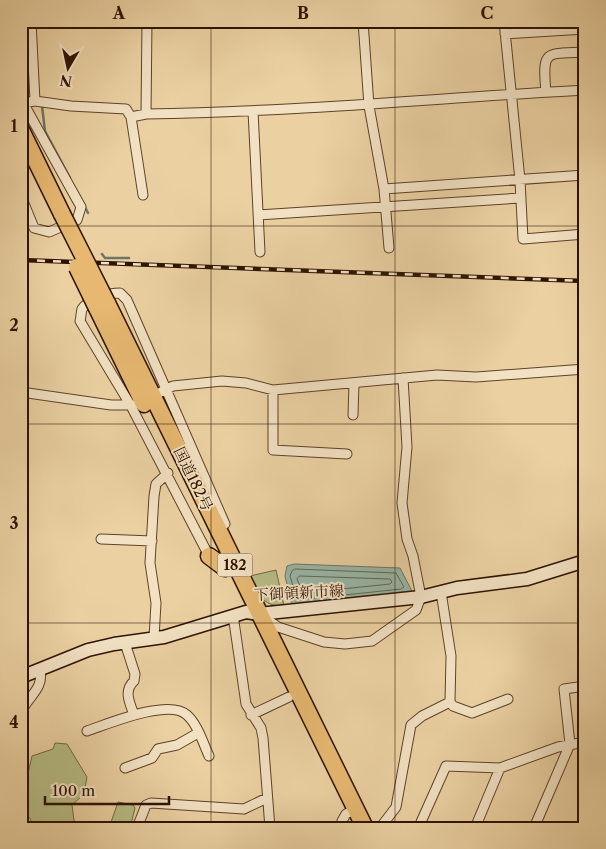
<svg xmlns="http://www.w3.org/2000/svg" width="606" height="849" viewBox="0 0 606 849" font-family="'Libre Caslon Text','Noto Serif JP',serif">
<style>
.green{fill:#b7bc85;stroke:#726842}
.water{fill:#98b7a8;stroke:#6e7565}
.lines{fill:none;stroke-linecap:round;stroke-linejoin:round}
.shore{stroke:#636554;stroke-width:1}
.stream{stroke:#6e7565;stroke-width:2.5}
.street-casing{stroke:#5d4228;stroke-width:11}
.secondary-casing{stroke:#2e1300;stroke-width:15}
.highway-casing{stroke:#2e1300;stroke-width:19}
.street{stroke:#f2e1c3;stroke-width:9}
.secondary{stroke:#f2e1c3;stroke-width:12}
.highway{stroke:#e6b871;stroke-width:16}
.rail-casing{stroke:#2e1300;stroke-width:4.5}
.rail{stroke:#f2e1c3;stroke-width:2.5;stroke-dasharray:8;stroke-linecap:butt}
.highway-bridge-casing{stroke:#2e1300;stroke-width:19;stroke-linecap:butt}
.highway-bridge{stroke:#e6b871;stroke-width:16}
.grid{fill:none;stroke:#2e1300;stroke-width:1;stroke-opacity:0.55}
.labels{text-anchor:middle;stroke-width:4;stroke-linejoin:round;paint-order:stroke}
.shield{fill:#f2e1c3;stroke:#69513a;stroke-width:1}
.shield-label{font-size:14px;font-weight:bold;fill:#2e1300}
.street-label{font-size:15px;fill:#2e1300;stroke:#f2e1c3}
.neatline{fill:none;stroke:#2e1300;stroke-width:2}
.grid-label{font-size:16px;text-anchor:middle;font-weight:bold;fill:#2e1300}
</style>
<rect width="100%" height="100%" fill="#ebd1a2"/>
<filter id="stains"><feTurbulence type="fractalNoise" baseFrequency=".004" numOctaves="4"/><feColorMatrix values="0 0 0 0 .2 0 0 0 0 .09 0 0 0 0 .02 0 0 0 .5 -.17"/></filter>
<radialGradient id="worn" r=".72"><stop offset=".6" stop-color="#630" stop-opacity="0"/><stop offset="1" stop-color="#630" stop-opacity=".3"/></radialGradient>
<path class="green" d="M276,570L284,606C260,606 260,594 250,576Z
M55,743L67,744L87,777L84,794L72,805L75,828H33L30,818L22,814L24,790L32,756L53,749Z
M118,802L133,805L135,808L130,828H109Z"/>
<path class="water" d="M294,564L400,568L413,593L292,606L285,576L287,566Z"/>
<g class="lines">
<path class="shore" d="M295,569L396,573L404,587L401,589L297,600L290,576L292,571Z
M300,576L390,579L392,582L390,584L303,593L297,579Z"/>
<path class="stream" d="M42,106L45,131L70,178
M84,205L88,213
M102,254L105,258H129"/>
<defs>
<path id="street" d="M31,21L35,101
M363,21L369,106L384,189L389,248
M504,21L520,180L523,239L585,234
M505,34L585,29
M546,92C542,49 545,54 585,52
M21,99L81,207L77,220L49,232L34,228L21,196
M21,103L35,101L71,106L126,109L131,117L143,195
M253,111L260,252
M146,114L147,21
M131,117L146,114C292,112 438,98 585,90
M384,189L585,175
M258,215L520,198
M273,390V450L347,454
M21,392L111,405H134
M161,392L173,386L222,381L246,383L273,390L437,375L476,377L585,369
M353,415L354,383
M101,539L152,541
M209,556L131,406L80,321C81,318 81,312 82,309C89,298 109,293 120,293L127,300L225,524
M441,592L451,656L450,702L453,706L472,713L508,699
M233,615L246,704L261,728L263,738L270,828
M265,618L278,627L324,642L345,644L372,641L416,610L421,597L413,556L407,539L402,503L407,447L403,378
M154,638L156,603L150,563L154,496L156,484L168,473
M125,643L135,674L134,681C123,691 130,703 134,715
M21,713C27,697 44,689 40,671
M251,715L289,697
M87,731C108,724 169,698 187,715C198,725 203,743 209,756
M125,768L152,758L158,749L177,745L198,733
M137,828L146,805L151,803L244,809L267,798
M344,828L342,821L346,814L356,809
M380,828L396,807L411,725L422,716L450,702
M423,828L421,822L446,766L500,768L558,747L585,742
M475,828L500,768
M534,828L570,744L564,689L585,686"/>
<path id="secondary" d="M21,677L88,650L114,644L164,637L246,612L259,614L421,597L457,588L527,579L585,561"/>
<path id="highway" d="M21,130L62,214
M107,303L365,828
M97,308L144,404
M209,556L225,568"/>
</defs>
<use href="#street" class="street-casing"/>
<use href="#secondary" class="secondary-casing"/>
<use href="#highway" class="highway-casing"/>
<use href="#street" class="street"/>
<use href="#secondary" class="secondary"/>
<use href="#highway" class="highway"/>
<defs>
<path id="rail" d="M21,260L585,281"/>
</defs>
<use href="#rail" class="rail-casing"/>
<use href="#rail" class="rail"/>
<defs>
<path id="highway-bridge" d="M62,214L107,303
M77,267L97,308"/>
</defs>
<use href="#highway-bridge" class="highway-bridge-casing"/>
<use href="#highway-bridge" class="highway-bridge"/>
</g>
<path class="grid" d="M211,21V828M395,21V828M21,226H585M21,424H585M21,623H585"/>
<g class="labels">
<rect class="shield" x="217.5" y="553.5" width="35" height="23" rx="4"/>
<g class="shield-label">
<text x="235" y="570">182</text>
</g>
<g class="street-label">
<text transform="translate(193 479) rotate(64)" y="5">国道182号</text>
<text transform="translate(299 593) rotate(-3)" y="5">下御領新市線</text>
</g>
</g>
<rect width="606" height="849" fill="none" stroke="#ebd1a2" stroke-width="55"/>
<g transform="translate(68 68) rotate(189)" stroke="#f2e1c3" stroke-width="4" paint-order="stroke">
<path d="M0-4L9 19L0 12L-9 19Z" fill="#2e1300"/>
<text y="-8" font-size="14" font-weight="bold" text-anchor="middle" fill="#2e1300">N</text>
</g>
<path d="M45 796v8h124v-8" fill="none" stroke="#2e1300" stroke-width="2.5"/>
<text x="52" y="796" font-size="15" fill="#2e1300" stroke="#f2e1c3" stroke-width="4" paint-order="stroke">100 m</text>
<rect x="28" y="28" width="550" height="794" class="neatline"/>
<g class="grid-label">
<text x="119" y="19">A</text>
<text x="303" y="19">B</text>
<text x="487" y="19">C</text>
<text x="14" y="132">1</text>
<text x="14" y="331">2</text>
<text x="14" y="529">3</text>
<text x="14" y="728">4</text>
</g>
<rect width="100%" height="100%" filter="url(#stains)"/>
<rect width="100%" height="100%" fill="url(#worn)"/>
</svg>
